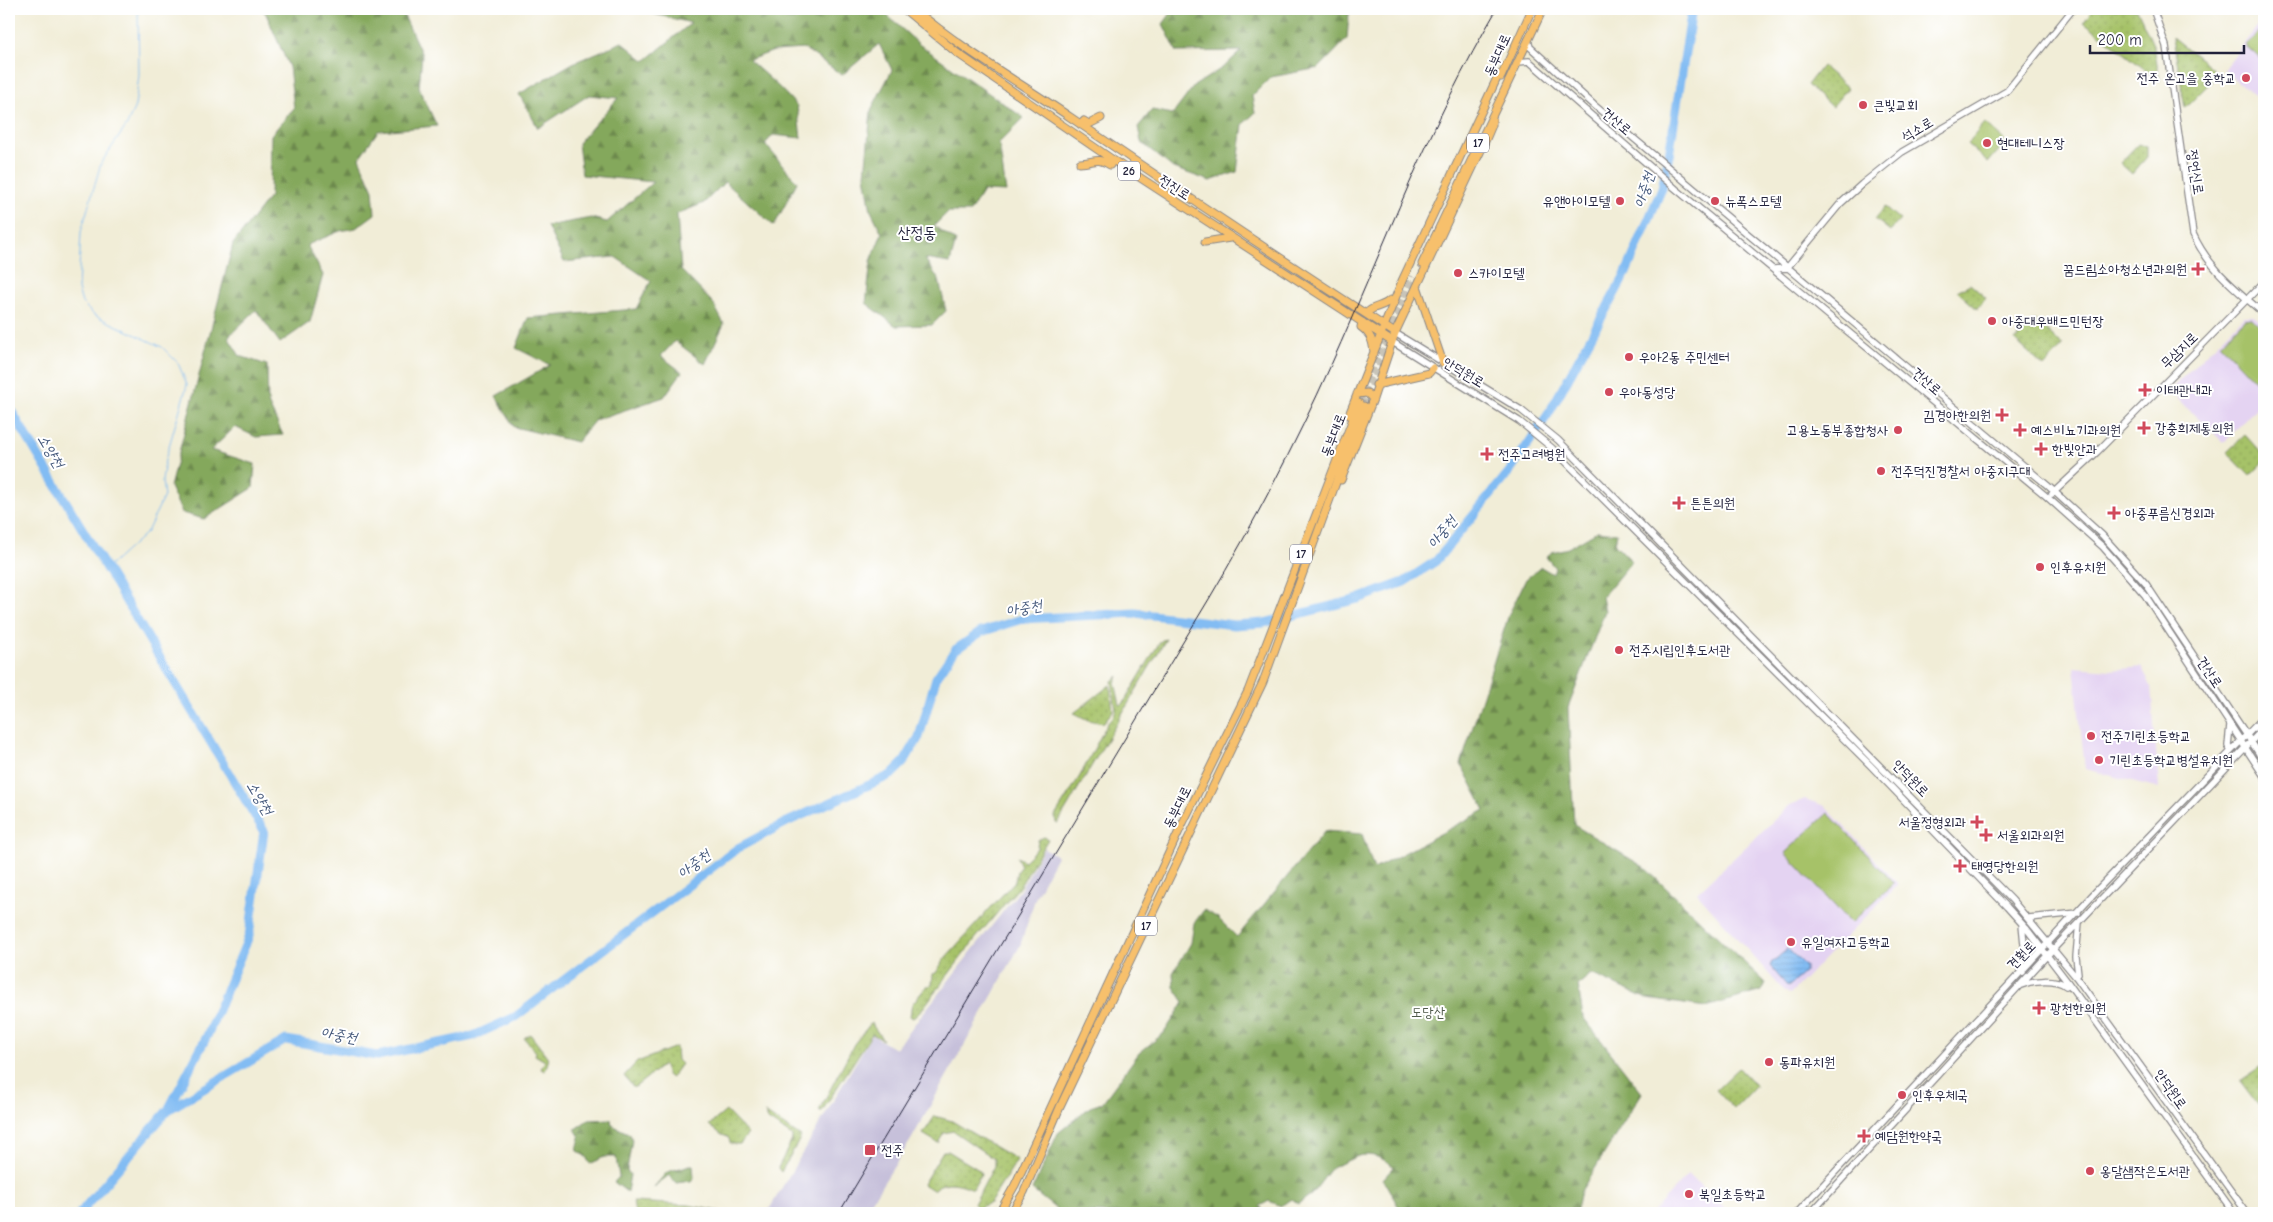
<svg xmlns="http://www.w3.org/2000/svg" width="2273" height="1222" viewBox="0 0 2273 1222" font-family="'Comic Neue','Poor Story',sans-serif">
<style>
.built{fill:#e4d3f2}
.railway{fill:#c6c0da}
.grass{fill:url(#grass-dots);stroke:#647252}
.forest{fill:url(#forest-firs);stroke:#53654c}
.garden{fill:#a6c268;stroke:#647252}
.water{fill:url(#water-rules);stroke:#526f97}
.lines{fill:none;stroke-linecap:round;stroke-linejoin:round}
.stream{stroke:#82bcf3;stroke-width:1}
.river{stroke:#82bcf3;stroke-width:9}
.major-tunnel{stroke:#c8c4b8;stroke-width:7;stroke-dasharray:7 3.5;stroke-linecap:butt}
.minor-casing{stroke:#8a8889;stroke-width:8}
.major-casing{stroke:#8a8889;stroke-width:9}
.minor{stroke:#fff;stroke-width:5.5}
.major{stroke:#f7c06c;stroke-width:7}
.rail{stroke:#22223b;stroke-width:1}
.poi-dot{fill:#d1495b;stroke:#fff;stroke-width:2}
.labels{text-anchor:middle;stroke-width:4;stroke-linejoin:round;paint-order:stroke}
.shield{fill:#fff;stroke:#646476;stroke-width:1}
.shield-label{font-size:12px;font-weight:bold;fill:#22223b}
.street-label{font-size:14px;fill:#22223b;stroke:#fff}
.poi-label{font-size:14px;fill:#22223b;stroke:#fff;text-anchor:start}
.park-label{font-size:14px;fill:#505a4b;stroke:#fff}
.water-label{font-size:15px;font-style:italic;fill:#44587b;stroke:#fff}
.quarter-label{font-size:16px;fill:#22223b;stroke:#fff}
</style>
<defs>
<pattern id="grass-dots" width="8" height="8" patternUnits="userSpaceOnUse" patternTransform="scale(1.25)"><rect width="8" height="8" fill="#a6c268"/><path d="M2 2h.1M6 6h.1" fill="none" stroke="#8fa65b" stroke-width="1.8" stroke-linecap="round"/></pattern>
<pattern id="forest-firs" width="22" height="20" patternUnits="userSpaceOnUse" patternTransform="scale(1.25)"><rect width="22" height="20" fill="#84a85c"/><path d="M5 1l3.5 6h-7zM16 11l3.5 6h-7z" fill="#6c884d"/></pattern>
<pattern id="water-rules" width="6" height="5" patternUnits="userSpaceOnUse" patternTransform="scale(1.25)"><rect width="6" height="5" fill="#82bcf3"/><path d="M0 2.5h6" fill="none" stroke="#70a1d1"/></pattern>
</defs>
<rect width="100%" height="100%" fill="#fff"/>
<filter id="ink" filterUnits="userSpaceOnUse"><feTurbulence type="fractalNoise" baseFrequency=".02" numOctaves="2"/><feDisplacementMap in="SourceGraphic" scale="10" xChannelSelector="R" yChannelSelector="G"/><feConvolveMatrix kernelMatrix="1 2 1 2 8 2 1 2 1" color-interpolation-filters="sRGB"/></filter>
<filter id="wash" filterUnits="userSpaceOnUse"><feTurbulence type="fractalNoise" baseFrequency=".0096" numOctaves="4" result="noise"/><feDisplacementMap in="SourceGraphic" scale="20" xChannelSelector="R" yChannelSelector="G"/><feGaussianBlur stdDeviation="1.12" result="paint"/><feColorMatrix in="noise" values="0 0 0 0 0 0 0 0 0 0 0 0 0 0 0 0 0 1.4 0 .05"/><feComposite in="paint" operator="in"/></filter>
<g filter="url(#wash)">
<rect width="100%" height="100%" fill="#f1edd7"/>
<path class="built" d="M2264,18V103L2223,70Z
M2244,316H2254L2264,325V399L2224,443L2169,391Z
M2074,667L2111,670L2141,667L2151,686L2159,788L2085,769Z
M1805,799L1825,806L1898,884L1790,994L1784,991L1697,893L1790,805Z
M1688,1174L1730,1213H1652Z"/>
<path class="railway" d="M1044,848L1057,856L1036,896L1020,946L911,1140L864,1213H767L872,1035L895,1049L1020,890Z"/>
<path class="grass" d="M2093,9H2137L2154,47L2160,81L2084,22Z
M2173,37L2219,74L2185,108Z
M1822,66L1848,88L1832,107L1807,85Z
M2138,144L2147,147V157L2132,174L2120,163Z
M1885,207L1900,220L1890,231L1875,219Z
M1970,284L1986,298L1977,309L1957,291Z
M2034,320L2063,346L2044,367L2015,340Z
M2245,435L2264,456V462L2250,476L2227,452Z
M1166,639L1058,823H1056L1055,816L1080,776L1107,724L1113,717L1116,711L1112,681L1118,676L1115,682L1120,705L1123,704L1158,645L1162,640Z
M1110,685L1113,711L1103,723L1088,720L1074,713Z
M1044,837L1048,839L1020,886L976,938L920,1012L913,1018L910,1016L912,1004L927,986L932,985L933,974L936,973L945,958L1015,881L1017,871L1021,866L1017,857L1024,861L1037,848L1038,840Z
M871,1023L883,1040L872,1034L822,1111H819L854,1044Z
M530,1034L549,1059L545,1071L541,1069L545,1061L535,1055L536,1052L524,1038Z
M676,1047L677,1060L681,1064L671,1078L667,1075L663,1065L634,1088L624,1076L637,1062Z
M2264,1065V1101L2259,1106L2240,1081Z
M1739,1068L1756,1086L1734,1109L1716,1090Z
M726,1111L748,1134L740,1144H731L728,1137L722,1135L709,1125Z
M765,1113L801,1137L781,1172L778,1168L792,1140V1136L768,1120Z
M935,1116L952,1121L1017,1160L990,1203L980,1207L979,1209L974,1204L994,1166V1159L953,1131L944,1133L938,1143L923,1134Z
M943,1151H948L979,1170L981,1174L973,1189C960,1183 944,1179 933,1190L923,1184Z
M633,1202L689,1205L728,1213H635Z"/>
<path class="forest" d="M261,9H401L422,55L419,88L437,126L378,131L359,158L373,190L375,214L356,228L340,231L307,245L323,275L310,322L280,343L256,310L228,337L240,356L267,365L268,403L283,435L256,437L235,427L211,450L255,464L253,488L204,519L182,513L170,487L233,244L270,196L271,135L294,108L289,67L266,14Z
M633,9H742L750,15L775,9H880L920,45L1024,118L999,143L1006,192L983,191L970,212H948L934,226L956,241L950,263L925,259L939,280L946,311L932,325L896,326L866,303L871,261L882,233L871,211L865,175L871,110L892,70L879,44L842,75L805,49L774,51L749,60L780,88L797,106L801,138L773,135L765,144L797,182L774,226L725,182L704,203L677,214L681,270L713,303L724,324L705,364L675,341L661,356L682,372L664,397L595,420L577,442L514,427L496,396L550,365L516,348L528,318L636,309L651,281L615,257L564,262L547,226L591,218L607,222L653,182L582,175L578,143L618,98L589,95L538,128L519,94L573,63L622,42L645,61L691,23Z
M1174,9H1356L1349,14L1347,39L1319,68L1271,77L1252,96L1255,113L1243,124L1237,172L1210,181L1173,168L1141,142L1138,127L1152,110L1173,114L1194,86L1225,66L1241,51L1177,52L1163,24Z
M1597,531L1617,533L1615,544L1632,561L1602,597L1605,611L1568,708L1574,825L1644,867L1766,983L1762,991L1706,1007L1647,999L1591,974L1578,985L1583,1017L1642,1093L1581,1191L1576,1213H1402L1383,1179L1394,1167C1381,1156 1366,1151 1351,1159C1344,1162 1340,1165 1333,1166L1312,1194L1298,1204L1291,1199L1281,1206L1269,1201L1260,1206L1265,1213H1061L1032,1190L1058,1133L1090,1107L1102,1103L1139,1053L1164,1033L1184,1002L1174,987L1173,973L1191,943L1194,923L1204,910L1218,918L1237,937L1325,831L1362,834L1374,869L1485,810L1461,764L1509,614L1526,579L1541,567L1553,574L1555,568L1546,557L1552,552L1568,548Z
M611,1119L612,1125L630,1134L632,1140L627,1170L630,1175L627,1192L614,1182L619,1177L616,1157H604L590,1164L586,1157L577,1150L580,1137L575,1129L588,1120Z
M690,1165H693L694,1178L691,1181L676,1183L669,1175L654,1187L667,1172Z"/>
<path class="garden" d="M2264,28V62L2245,45Z
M1985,123L2006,142L1988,163L1967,144Z
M2252,318L2264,330V378L2258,384L2220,344L2244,319Z
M1828,813L1894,883L1851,923L1785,853Z"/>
<path class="water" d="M1788,949L1805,966V972L1788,987L1770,966L1772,962Z"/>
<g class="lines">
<path class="stream" d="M106,569L147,532L164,496L162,481L165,460L187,385L178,363L162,347L94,315L82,303L78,289L81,232L101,163L127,125L135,106L139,75L138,9"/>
<path class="river" d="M9,407L264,831L249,936L207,1036L168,1110L80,1213
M168,1110L286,1040L377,1056L473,1036L515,1017L738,848L787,822L891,775L904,762L919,737L936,678L955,650L981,632L1022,619L1135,613L1234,625L1264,623L1358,599L1404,582L1436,561L1509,472L1549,413L1626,273L1662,188L1669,155L1692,9"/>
</g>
</g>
<g filter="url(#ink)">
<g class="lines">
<path class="major-tunnel" d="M1399,317L1416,278
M1359,403L1410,275
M1364,406L1391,336"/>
<defs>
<path id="minor" d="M2153,9L2166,46L2193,234C2209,269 2236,289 2264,314
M1528,40L1530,47L1594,105L2047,485L2102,535L2146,584L2264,761
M1518,62L1529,61L1676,189L2046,496L2103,547L2145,595L2264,776
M1774,269L1787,268L1840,204L1862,184L1902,152L2007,91L2073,9
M1395,333L1521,410L1558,440L2012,900L2076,977L2247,1213
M1391,341L1519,421L1552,448L1870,765L2007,907L2026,928L2069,984L2234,1213
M2052,494L2097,452L2264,282
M2230,725L2228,746L2231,751
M2259,754L2263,751L2264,735L2262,730
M2029,918L2078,913
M2022,924L2025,954L2020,969L2023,972
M2076,977L2078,974L2076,957L2079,922
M2021,985C2033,980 2056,978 2066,986L2069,984
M1797,1213L2099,888L2264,717
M1811,1213L2041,962L2264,728"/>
<path id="major" d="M904,9L957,53L1113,160L1391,341
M914,9C963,50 1017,81 1070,117C1177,190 1286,262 1395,333
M1501,77L1532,9
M1081,125L1084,121L1089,124L1101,118
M1080,163C1094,163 1096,156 1110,165L1113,160
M1205,242L1230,238
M1422,264L1543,9
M1417,286L1443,363
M1367,313C1372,306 1384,307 1390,300L1395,302
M1362,322L1361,327C1371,334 1373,342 1374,353
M1376,385L1429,373L1433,368
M1357,394L1367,393L1373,399
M1349,415L1402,281L1497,78L1501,74
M1341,480L1373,399L1395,333L1483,146L1492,125V118
M999,1213L1015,1185L1180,829L1248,691L1359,403
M1011,1213L1024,1192L1060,1107L1263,682L1364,406"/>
</defs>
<use href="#minor" class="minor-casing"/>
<use href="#major" class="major-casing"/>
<use href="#minor" class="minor"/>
<use href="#major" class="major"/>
<path class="rail" d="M839,1213L1209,599C1254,523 1295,445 1331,365C1385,245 1430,122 1497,9"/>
</g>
</g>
<g class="poi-dot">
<circle cx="2246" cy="78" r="5"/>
<circle cx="1863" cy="105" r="5"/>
<circle cx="1987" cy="143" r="5"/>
<circle cx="1620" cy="201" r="5"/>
<circle cx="1715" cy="201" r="5"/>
<path d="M2195.5 261.5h5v5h5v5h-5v5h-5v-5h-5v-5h5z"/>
<circle cx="1458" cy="273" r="5"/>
<circle cx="1992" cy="321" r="5"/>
<circle cx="1629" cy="357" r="5"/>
<path d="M2142.5 382.5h5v5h5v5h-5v5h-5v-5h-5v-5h5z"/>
<circle cx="1609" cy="392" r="5"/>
<path d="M1999.5 407.5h5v5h5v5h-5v5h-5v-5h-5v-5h5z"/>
<path d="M2141.5 420.5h5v5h5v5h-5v5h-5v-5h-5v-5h5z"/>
<circle cx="1898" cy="430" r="5"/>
<path d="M2017.5 422.5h5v5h5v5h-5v5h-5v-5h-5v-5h5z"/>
<path d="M2038.5 441.5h5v5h5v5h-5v5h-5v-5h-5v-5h5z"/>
<path d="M1484.5 446.5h5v5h5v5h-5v5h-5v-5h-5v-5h5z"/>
<circle cx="1881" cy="471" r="5"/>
<path d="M1676.5 495.5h5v5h5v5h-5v5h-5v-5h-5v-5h5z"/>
<path d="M2111.5 505.5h5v5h5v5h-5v5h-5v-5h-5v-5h5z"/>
<circle cx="2040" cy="567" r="5"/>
<circle cx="1619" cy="650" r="5"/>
<circle cx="2091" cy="736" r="5"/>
<circle cx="2099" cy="760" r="5"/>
<path d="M1974.5 814.5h5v5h5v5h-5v5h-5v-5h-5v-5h5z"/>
<path d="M1983.5 827.5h5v5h5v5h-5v5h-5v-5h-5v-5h5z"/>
<path d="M1957.5 858.5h5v5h5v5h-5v5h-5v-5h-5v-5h5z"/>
<circle cx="1791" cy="942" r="5"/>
<path d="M2036.5 1000.5h5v5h5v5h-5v5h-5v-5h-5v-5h5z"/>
<circle cx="1769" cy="1062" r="5"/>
<circle cx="1902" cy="1095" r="5"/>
<path d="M1861.5 1128.5h5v5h5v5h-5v5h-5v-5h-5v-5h5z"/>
<rect x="864" y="1144" width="12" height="12" rx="2.5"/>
<circle cx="2090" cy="1171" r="5"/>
<circle cx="1689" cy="1194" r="5"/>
</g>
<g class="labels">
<g class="shield">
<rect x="1467" y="133.5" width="22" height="19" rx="4"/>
<rect x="1118" y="161.5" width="22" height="19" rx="4"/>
<rect x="1290" y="544.5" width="22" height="19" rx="4"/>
<rect x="1135" y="916.5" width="22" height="19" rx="4"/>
</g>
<g class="shield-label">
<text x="1478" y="147">17</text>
<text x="1129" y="175">26</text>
<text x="1301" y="558">17</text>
<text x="1146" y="930">17</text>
</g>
<g class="street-label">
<text transform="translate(1497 55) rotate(-66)" y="5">동부대로</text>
<text transform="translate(1617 121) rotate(40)" y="5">건산로</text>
<text transform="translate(1917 129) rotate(-31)" y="5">석소로</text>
<text transform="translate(2196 172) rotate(81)" y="5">정언신로</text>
<text transform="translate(1175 187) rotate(33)" y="5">전진로</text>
<text transform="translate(2179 350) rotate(-44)" y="5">무삼지로</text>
<text transform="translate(1464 372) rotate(31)" y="5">안덕원로</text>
<text transform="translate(1927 381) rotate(41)" y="5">건산로</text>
<text transform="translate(1333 435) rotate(-69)" y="5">동부대로</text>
<text transform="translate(2210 672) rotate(57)" y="5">건산로</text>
<text transform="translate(1911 778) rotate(46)" y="5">안덕원로</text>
<text transform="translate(1177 807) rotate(-64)" y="5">동부대로</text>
<text transform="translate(2021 955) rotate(-46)" y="5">견훤로</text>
<text transform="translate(2171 1089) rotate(55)" y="5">안덕원로</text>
</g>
<g class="poi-label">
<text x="2236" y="83" text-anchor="end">전주 온고을 중학교</text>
<text x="1873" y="110">큰빛교회</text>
<text x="1997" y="148">현대테니스장</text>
<text x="1610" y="206" text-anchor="end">유앤아이모텔</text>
<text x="1725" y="206">뉴폭스모텔</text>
<text x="2187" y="274" text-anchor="end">꿈드림소아청소년과의원</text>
<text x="1468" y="278">스카이모텔</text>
<text x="2002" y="326">아중대우배드민턴장</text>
<text x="1639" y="362">우아2동 주민센터</text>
<text x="2156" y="395">이태관내과</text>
<text x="1619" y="397">우아동성당</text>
<text x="1991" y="420" text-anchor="end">김경아한의원</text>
<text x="2155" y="433">강충희제통의원</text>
<text x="1888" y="435" text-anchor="end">고용노동부종합청사</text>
<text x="2031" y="435">예스비뇨기과의원</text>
<text x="2052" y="454">한빛안과</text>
<text x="1498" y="459">전주고려병원</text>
<text x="1891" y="476">전주덕진경찰서 아중지구대</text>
<text x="1690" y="508">튼튼의원</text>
<text x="2125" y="518">아중푸름신경외과</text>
<text x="2050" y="572">인후유치원</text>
<text x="1629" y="655">전주시립인후도서관</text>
<text x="2101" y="741">전주기린초등학교</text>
<text x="2109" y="765">기린초등학교병설유치원</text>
<text x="1966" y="827" text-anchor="end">서울정형외과</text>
<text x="1997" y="840">서울외과의원</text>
<text x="1971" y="871">태영당한의원</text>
<text x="1801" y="947">유일여자고등학교</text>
<text x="2050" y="1013">광천한의원</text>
<text x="1779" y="1067">동파유치원</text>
<text x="1912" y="1100">인후우체국</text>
<text x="1875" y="1141">예담원한약국</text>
<text x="881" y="1155">전주</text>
<text x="2100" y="1176">옹달샘작은도서관</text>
<text x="1699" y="1199">북일초등학교</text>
</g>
<g class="park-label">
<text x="1428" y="1017">도당산</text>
</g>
<g class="water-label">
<text transform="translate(1644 190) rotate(-72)" y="5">아중천</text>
<text transform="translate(51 451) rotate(59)" y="5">소양천</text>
<text transform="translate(1442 532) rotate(-51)" y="5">아중천</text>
<text transform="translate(1024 608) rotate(-10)" y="5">아중천</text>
<text transform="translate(260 798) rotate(59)" y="5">소양천</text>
<text transform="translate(694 864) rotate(-37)" y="5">아중천</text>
<text transform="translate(339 1035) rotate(10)" y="5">아중천</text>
</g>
<g class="quarter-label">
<text x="917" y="238">산정동</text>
</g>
</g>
<rect width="2273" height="1222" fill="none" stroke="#fff" stroke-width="30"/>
<path d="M2090 45v8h154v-8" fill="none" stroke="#22223b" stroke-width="2.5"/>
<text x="2098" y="45" font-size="15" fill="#22223b" stroke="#ffffff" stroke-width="4" paint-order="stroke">200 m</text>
</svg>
